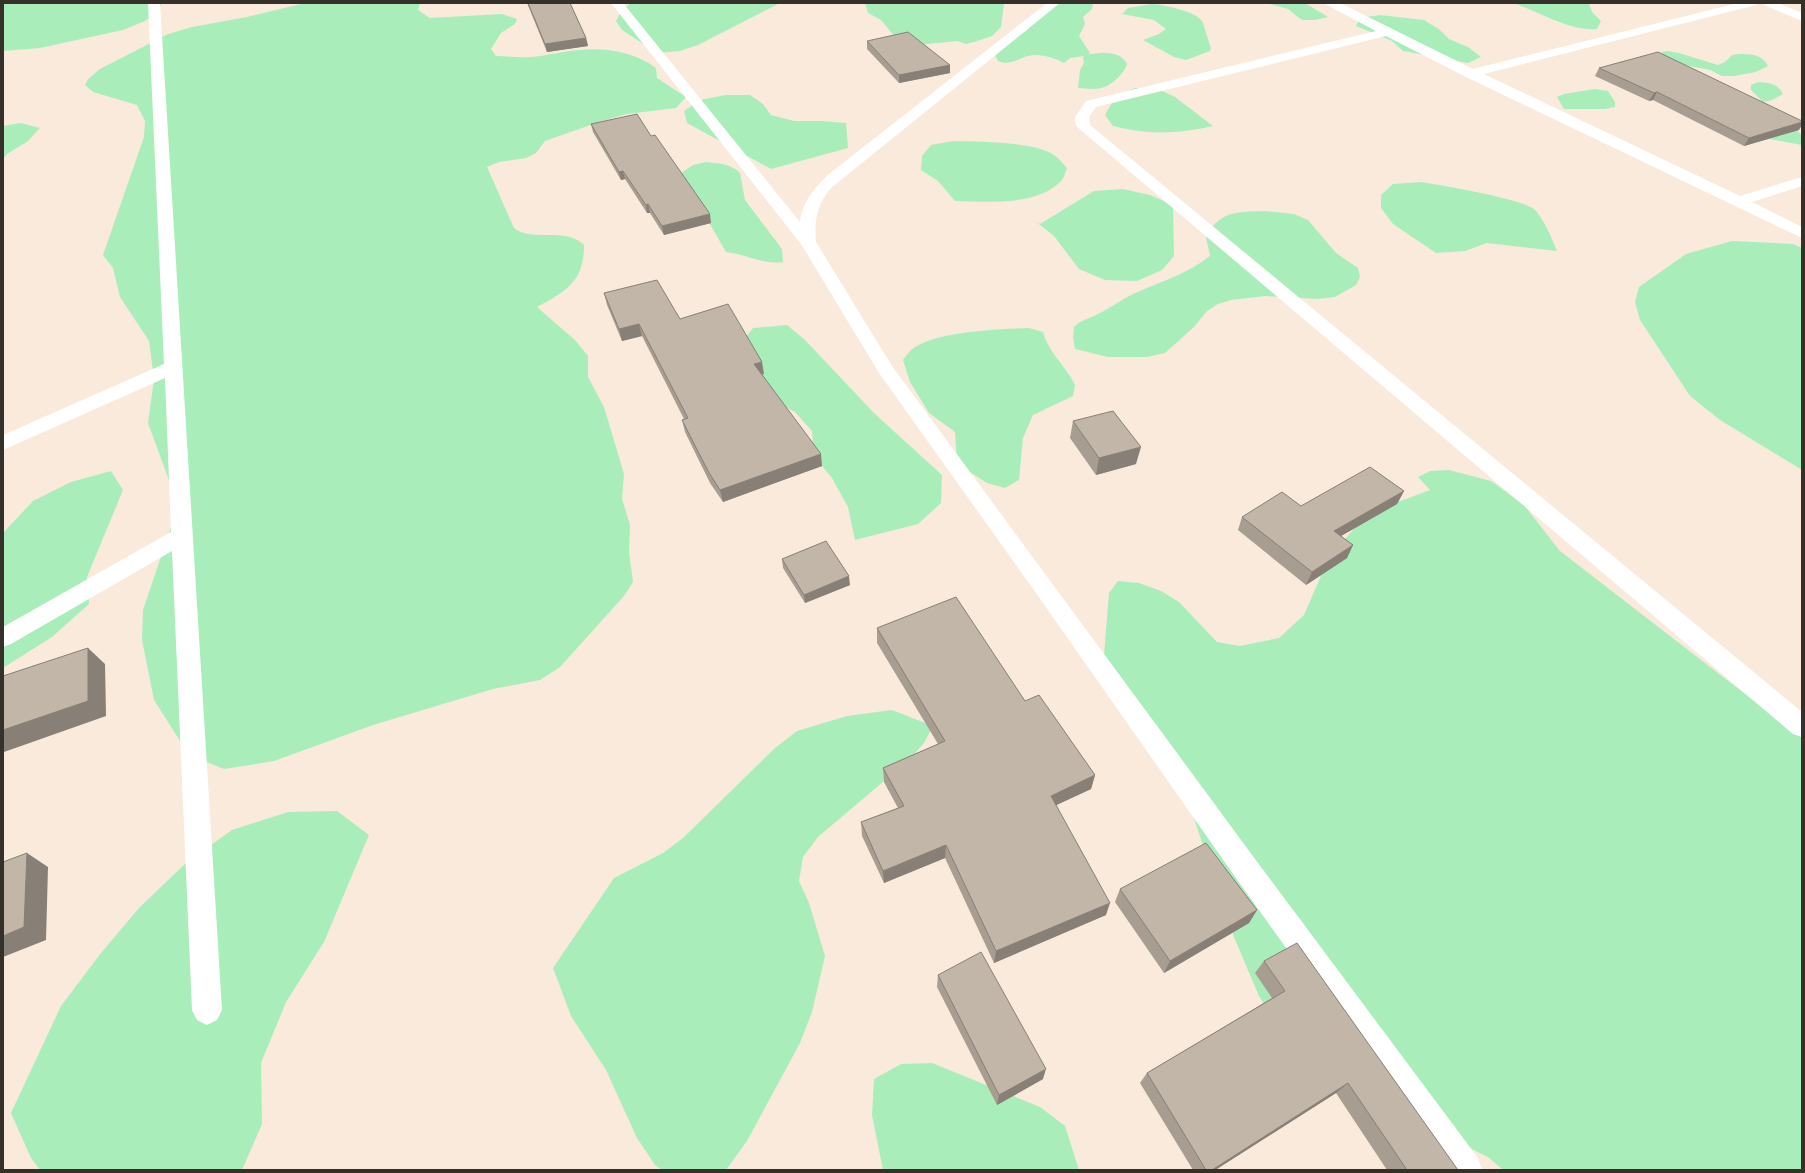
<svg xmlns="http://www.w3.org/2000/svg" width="1805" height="1173" viewBox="0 0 1805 1173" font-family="Barlow,sans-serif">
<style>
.green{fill:#a9eeba}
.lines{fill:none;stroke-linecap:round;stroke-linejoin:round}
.minor{fill:#fff;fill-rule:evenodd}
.wall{fill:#a79d90}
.shaded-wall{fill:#887f76}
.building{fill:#c2b6a8;stroke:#887f76}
</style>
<rect width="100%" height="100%" fill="#f9eadc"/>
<path class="green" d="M3,3H162L157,12L145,21L123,30L40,48L3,51Z
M305,3H420L418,10L430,18L502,14L517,19L515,24L501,33L491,49L496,56C507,56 519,58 530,57C547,56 563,51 579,50C605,47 635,52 656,68L657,78L686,97L676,108L627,114L602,121L545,141L536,153L526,158L499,162L487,167L514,228C534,243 565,226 584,245C584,281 567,291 537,307L576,341L588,356V377L604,407L624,474L622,499L630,525L629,552L633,582L624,596L560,667L540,680L493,689L373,725L274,761L224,769L189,755L154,700L142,640L143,610L175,515L173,491L148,423L154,379L149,341L120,297L113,268L103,255L144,137L145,121L137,105L93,92L85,85L88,79L100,69L168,34L192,27L247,17Z
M631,3H780L698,45L680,51L657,53L622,30L616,21L622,10Z
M865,3H1004L1001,27L992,36L977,41L966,44L957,41L909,46L896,38L881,20L868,13Z
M1058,3L1093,4L1092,9L1083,17L1085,24L1079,36L1090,53L1087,55C1099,52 1120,50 1127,64C1124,74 1111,86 1101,88C1094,90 1085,88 1078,88L1080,70L1084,63L1083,57L1085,56L1070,58L1064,63C1055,58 1039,53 1028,56C1017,59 1010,66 998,61L995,55L1016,37L1026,31L1035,21Z
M1266,3H1305L1328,17L1315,20H1303L1299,18L1288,9Z
M1513,3H1589L1592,12L1601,21L1597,29C1570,32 1538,11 1513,3Z
M1152,4C1164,5 1195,11 1202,21C1204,25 1209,43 1211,48L1210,51L1186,60L1174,57L1143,40L1159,34L1166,29L1154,20L1122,14L1128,8Z
M1380,15L1424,20L1440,30L1449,39L1468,47L1481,57L1468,63L1403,51L1392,41L1356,26L1360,18Z
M1667,51L1679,53L1718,65L1725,62L1732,55C1744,53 1763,53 1768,66L1756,72L1734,76H1722L1710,70L1684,65L1659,53Z
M1758,82C1768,83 1778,83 1783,94L1772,100L1763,102L1751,90V85Z
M1135,88L1158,89L1175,97L1213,126C1178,134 1148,135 1113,126L1105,115C1113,99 1119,95 1135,88Z
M1595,89L1608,91L1615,102V107L1605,109H1564L1557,97L1564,94Z
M725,95H750L763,104L771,115L794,121H822L846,123L848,148L771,169L687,123L684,111L700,100Z
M1738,121C1751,122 1796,123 1801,135C1803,138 1802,142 1802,145L1770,139Z
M21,123L40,128L28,141L7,154L3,159V126Z
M953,141C978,142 1035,141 1054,155C1059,158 1063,164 1067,168C1065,173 1064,179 1060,182C1036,206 986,202 955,201L938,181L921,170L922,156L931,145Z
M706,162C717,163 732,164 740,173L745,200L782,249L783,262C763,265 745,254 726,252L707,219L675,177L693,165Z
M1421,182C1440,185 1524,199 1535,210C1545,221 1551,237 1557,251L1487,243L1465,251L1436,253L1393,224L1381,208V195L1393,184Z
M1123,189L1150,195L1173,205L1174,256L1162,270L1137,281L1105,280L1079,269L1054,236L1035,221L1040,224L1094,191Z
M1265,211L1294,214L1308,220L1336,253L1358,268L1360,277L1356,285L1335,297L1318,299L1265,296L1231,300L1218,304L1207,311L1194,327L1165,353L1147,357H1108L1075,349L1073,338L1074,327C1084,318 1087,320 1098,314C1110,308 1121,300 1133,294C1159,282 1188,274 1210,256L1206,237C1209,232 1213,225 1217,222C1230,210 1249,212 1265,211Z
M1732,241L1793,244L1802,248V470L1720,420L1690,396L1640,320L1635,302L1639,287L1686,254Z
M787,325L805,340L875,414L942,475L941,503L918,524L855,540L848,507L832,478L814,456L812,431L795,412L743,385L739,346L753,328Z
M1029,328L1043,332C1048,352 1066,366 1075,385L1073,396L1033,415L1023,438L1019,480L1005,488L987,483L957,464L955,432L929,413L910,382L903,360C905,357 908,353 911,350C933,331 999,329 1029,328Z
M1449,470L1491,481L1524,505L1560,551L1802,738V1170H1503L1488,1157L1354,1092L1295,1052L1259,996L1234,937L1183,786L1104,655L1109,593L1118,581L1139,583L1161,591L1179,602L1217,642L1240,646L1279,638L1304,615L1329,557L1368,513L1430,490L1418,477L1430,471Z
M111,471L123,490L87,577L89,604L52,637L3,668V533L33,501L71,482Z
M892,710L933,726L924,743L910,759L818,837L803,857L799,881L809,903L825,956L812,1012L800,1043L747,1141L726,1170H662L655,1165L637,1138L606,1070L571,1016L553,968L614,878L663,853L683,838L775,748L797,731L847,716Z
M337,811L369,835L324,942L286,1002L261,1063L262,1124L242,1170H40L31,1158L11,1113L61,1006L101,953L139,908L186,863L232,830L288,812Z
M932,1063L1040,1107L1065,1126L1079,1170H883L872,1115L874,1079L901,1064Z"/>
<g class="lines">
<path class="minor" d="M148,3H160L222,1010L217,1020L207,1025L197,1020L192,1010L172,551L11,644L3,647V627L171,532L165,378L3,450V435L164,364Z
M611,3H623L800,222C802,202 815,187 829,174L1047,3H1060L831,188C817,204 814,221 816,242L892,366L1258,863L1478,1158L1482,1170H1446L1238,881L1036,593L879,373L801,244Z
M1325,3H1340L1473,69L1738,3H1758L1756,5L1484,74L1740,196L1802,177V186L1752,202L1802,227V238L1466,77L1386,36L1096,107L1089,117L1090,125L1802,712V737L1793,734L1076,126L1075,117L1086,101L1376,31L1327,5Z
M1762,3H1778L1802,13V21L1764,5Z"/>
</g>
<path class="wall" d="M527,3H570L586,38L588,46L547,52Z
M867,41L950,73L899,83L867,49Z
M1599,68L1799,130L1744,146L1653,100L1649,101L1595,76Z
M591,124L651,136L711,223L664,235L650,213H647L625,179L621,180L593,132Z
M604,293L680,319L764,374H762L822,466L723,502L710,483L685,432L682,420L684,419L642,336L622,341L607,305Z
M1073,421L1136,464L1096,475L1070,438Z
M1404,491L1397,504L1341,536L1353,545L1347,558L1306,585L1238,530L1242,517Z
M782,559L850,585L805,603L783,568Z
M877,628L1025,701L1095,775L1091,789L1056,805L1106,915L994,963L945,858L884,883L862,836L861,822L898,808L884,782L883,768L938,744L877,643Z
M1120,889L1257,910L1249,923L1164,973L1115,902Z
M1264,961L1458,1170H1387L1336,1093L1217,1169V1170H1193L1140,1083L1147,1073L1272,998L1255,973Z
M938,975L1043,1079L997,1105L937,987Z"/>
<path class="shaded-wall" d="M586,38L588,46L547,52L545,44Z
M950,65V73L899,83V75Z
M1657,92L1653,100L1649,101L1654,93Z
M1802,122V125L1799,130L1744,146L1749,138Z
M623,171L625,179L621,180L619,172Z
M648,204L650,213H647L646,205Z
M710,214L711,223L664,235L662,226Z
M639,324L642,336L622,341L619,329Z
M762,362L764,374L756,376L754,364Z
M1141,447L1136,464L1096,475L1099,458Z
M821,454L822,466L723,502L720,490Z
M1404,491L1397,504L1327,544L1334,531Z
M1353,545L1347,558L1306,585L1312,572Z
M849,576L850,585L805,603L804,595Z
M88,648L105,664L106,716L4,752L3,751V730Z
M1095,775L1091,789L1048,809L1051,796Z
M946,845L945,858L884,883L883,871Z
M27,853L48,867L46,940L3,957V936Z
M1110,903L1106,915L994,963L996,951Z
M1257,910L1249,923L1164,973L1170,961Z
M1046,1069L1043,1079L997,1105L999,1095Z
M1348,1083L1336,1093L1215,1170H1212Z"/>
<path class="building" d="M528,3H570L586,38L545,44Z
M908,32L950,65L899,75L867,41Z
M1658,52L1802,121V122L1749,138L1657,92L1654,93L1599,68Z
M637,114L651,136L655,135L710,214L662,226L648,204L646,205L623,171L619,172L591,124Z
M657,280L680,319L728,304L762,362L754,364L821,454L720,490L708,471L682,420L688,418L639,324L619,329L604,293Z
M1113,411L1141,447L1099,458L1073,421Z
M1370,467L1404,491L1334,531L1353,545L1312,572L1242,517L1282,492L1301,506Z
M826,541L849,576L804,595L782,559Z
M956,597L1025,701L1039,695L1095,775L1051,796L1110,903L996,951L946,845L883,871L861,822L904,806L883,768L945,741L877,628Z
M88,648V701L3,730V676Z
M1206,843L1257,910L1170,961L1120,889Z
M27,853L24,927L3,936V862Z
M1297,943L1458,1170H1407L1348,1083L1212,1170H1206L1147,1073L1285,991L1264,961Z
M981,952L1046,1069L999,1095L938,975Z"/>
<rect width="1805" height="1173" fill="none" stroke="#36302b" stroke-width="8"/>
</svg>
